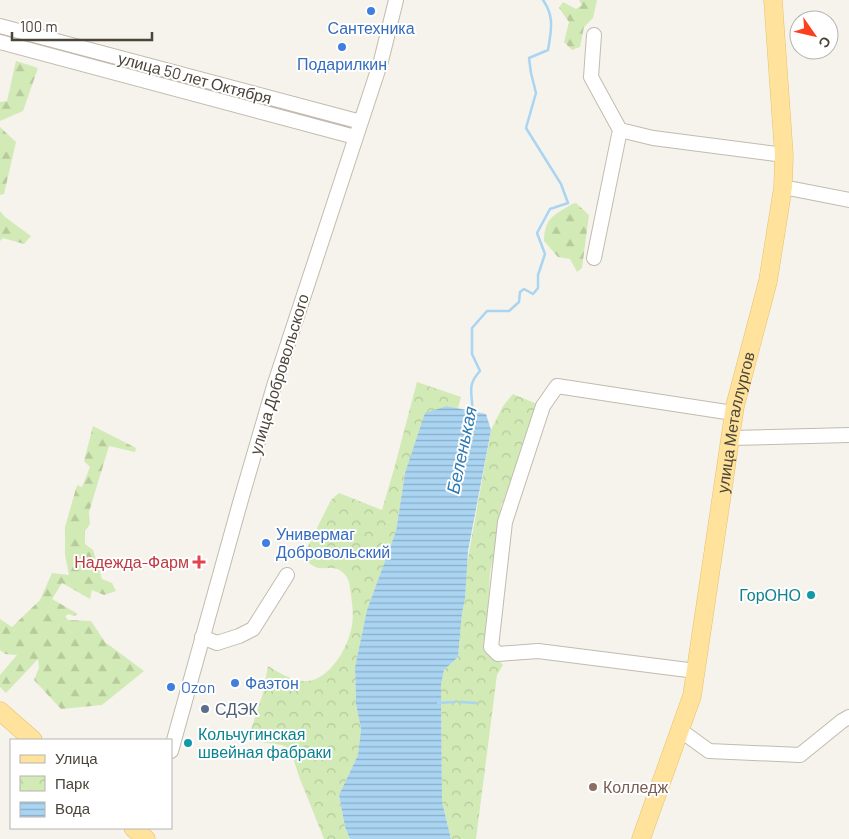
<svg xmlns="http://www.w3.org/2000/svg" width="849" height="839" viewBox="0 0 849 839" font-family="Barlow,sans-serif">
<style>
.forest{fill:url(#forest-firs)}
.park{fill:url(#park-crowns)}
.water{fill:url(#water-rules)}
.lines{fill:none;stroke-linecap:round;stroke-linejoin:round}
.stream{stroke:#a9d4f2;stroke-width:2.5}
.minor-casing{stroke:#c2bbae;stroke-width:16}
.major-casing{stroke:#e6c16a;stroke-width:19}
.minor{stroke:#fff;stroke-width:14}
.major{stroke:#ffe39c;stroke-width:18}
.shop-dot{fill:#3f7fe0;stroke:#fff;stroke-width:2}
.health-dot{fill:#e0444e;stroke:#fff;stroke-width:2}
.culture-dot{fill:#0f9aa8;stroke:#fff;stroke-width:2}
.service-dot{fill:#5c6f8a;stroke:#fff;stroke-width:2}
.education-dot{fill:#8d6e63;stroke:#fff;stroke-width:2}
.labels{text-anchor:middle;stroke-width:4;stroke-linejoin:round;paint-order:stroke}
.shop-label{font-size:16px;fill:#366cbe;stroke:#fff;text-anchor:start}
.street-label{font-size:16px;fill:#4b4439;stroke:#fff}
.health-label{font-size:16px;fill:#be3a42;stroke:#fff;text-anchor:end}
.culture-label{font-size:16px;fill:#0d838f;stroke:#fff;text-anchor:end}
.service-label{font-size:16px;fill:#4e5e75;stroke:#fff;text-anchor:start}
.education-label{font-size:16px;fill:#785e54;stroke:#fff;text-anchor:start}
.water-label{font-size:18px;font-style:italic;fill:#2e7ab2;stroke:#fff}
</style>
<defs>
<pattern id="forest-firs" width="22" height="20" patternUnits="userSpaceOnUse" patternTransform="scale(1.25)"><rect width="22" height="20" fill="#d2eab5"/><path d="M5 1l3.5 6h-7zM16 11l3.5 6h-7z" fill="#b6ca9c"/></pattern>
<pattern id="park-crowns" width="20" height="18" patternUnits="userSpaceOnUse" patternTransform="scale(1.25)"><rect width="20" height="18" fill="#d2eab5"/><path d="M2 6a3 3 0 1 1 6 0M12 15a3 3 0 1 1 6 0" fill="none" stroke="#b6ca9c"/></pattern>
<pattern id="water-rules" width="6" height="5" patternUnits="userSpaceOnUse" patternTransform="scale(1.25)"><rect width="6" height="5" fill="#a9d4f2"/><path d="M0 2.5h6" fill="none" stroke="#8caec5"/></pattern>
</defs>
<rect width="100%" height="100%" fill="#f6f3ec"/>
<path class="forest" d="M579,0H597L593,18L584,27L580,47L572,50L564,42L569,22L559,8L563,2L576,9L582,5Z
M16,61L38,68L23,111L0,121V102L7,101Z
M0,127L16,142L4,194L0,195Z
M576,203L589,215L582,268L577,272L570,259L558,257L544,241C545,217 553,216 572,204Z
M0,211L5,217L31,236L24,244L3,238L0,241Z
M93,426L136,448L135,452L109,446L89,512L90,524L85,531V544L93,550L102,579L112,583L116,591L104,595L92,590L90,599L62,583L52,599L78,614L74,616L69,614L65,616L68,620L91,621L105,642L144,671L102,705L61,709L34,680L39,668L38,659L6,693L0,687V675L17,655L5,654L0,650V619L12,627L40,600L52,573L69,575L65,555V527L77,485L82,487L90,467L84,461Z"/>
<path class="park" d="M417,382L461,397L458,408L447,406L405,473L396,531L367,610L355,667L356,704L361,729L358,755L339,795L345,827L350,839H324L300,779L290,749L282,745L253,741L249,736L263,693L268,666C280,673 293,682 307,681C330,680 349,646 352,625C354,615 352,604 351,595C350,589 350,581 346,576C337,565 331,569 319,568C313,567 307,561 302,558L331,500L339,493L382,510L394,469Z
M513,394L537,404L523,441L515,470L501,506L495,551L490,572L488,609L483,646L503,665L497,675L476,839H451L442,802L441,685L444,670L458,657L462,613L465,599L467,564L491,430L503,406Z"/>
<path class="water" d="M447,406L486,414L491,430L468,551L465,599L462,613L458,657L444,670L441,685L442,802L451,839H350L345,827L339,795L358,755L361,729L356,704L355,667L367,610L396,531L405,473L425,413Z"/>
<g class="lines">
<path class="stream" d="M472,414C474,395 465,387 480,371L472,354V328L487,311H509L519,302L520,292L524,289L533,294L538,288V275L545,254L537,233L550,209L568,203L561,184L526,128L536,93L531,73L529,58L548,50C551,31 555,17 543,0
M460,702L476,703
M438,703L455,702"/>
<defs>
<path id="minor" d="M0,26L361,122
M0,42L355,137
M620,130L653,138L784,155
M783,187L849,200
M594,258L620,130L591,77L594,35
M730,438L849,435
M202,637L217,643L239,636L253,629L287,575
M696,671L538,651L498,654L491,647L505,522L543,406L557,386L733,413
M680,730L709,751L800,755L842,721L849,717
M171,751L240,503L274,386L381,61L396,0"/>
<g id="major">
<path d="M0,711L33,740"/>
<path d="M133,828L146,839"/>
<path id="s1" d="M641,839L692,696L735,406L768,281L783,187L784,155L773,0"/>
</g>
</defs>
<use href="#minor" class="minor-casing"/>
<use href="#major" class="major-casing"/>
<use href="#minor" class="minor"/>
<use href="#major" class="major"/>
</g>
<g class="shop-dot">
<circle cx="371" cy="11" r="5"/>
<circle cx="342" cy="47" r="5"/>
<circle cx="266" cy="543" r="5"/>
<circle cx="235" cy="683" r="5"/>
<circle cx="171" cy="687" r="5"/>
</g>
<path class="health-dot" d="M196.5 554.5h5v5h5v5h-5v5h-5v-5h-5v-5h5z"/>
<g class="culture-dot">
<circle cx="811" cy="595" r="5"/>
<circle cx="188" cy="743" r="5"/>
</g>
<circle class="service-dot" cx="205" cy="709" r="5"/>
<circle class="education-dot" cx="593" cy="787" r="5"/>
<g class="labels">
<g class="shop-label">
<text x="371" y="34" text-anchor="middle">Сантехника</text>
<text x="342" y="70" text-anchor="middle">Подарилкин</text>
<text x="276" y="540">Универмаг<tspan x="276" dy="18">Добровольский</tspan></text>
<text x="245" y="689">Фаэтон</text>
<text x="181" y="693">Ozon</text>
</g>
<g class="street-label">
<text transform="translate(195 78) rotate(15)" y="6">улица 50 лет Октября</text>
<text transform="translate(279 374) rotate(-73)" y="6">улица Добровольского</text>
<text dy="6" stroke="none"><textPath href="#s1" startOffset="429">улица Металлургов</textPath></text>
</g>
<g class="health-label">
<text x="189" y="568">Надежда-Фарм</text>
</g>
<g class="culture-label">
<text x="801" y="601">ГорОНО</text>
<text x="198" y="740" text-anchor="start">Кольчугинская<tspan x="198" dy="18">швейная фабраки</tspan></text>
</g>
<g class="service-label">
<text x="215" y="715">СДЭК</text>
</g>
<g class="education-label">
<text x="603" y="793">Колледж</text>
</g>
<g class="water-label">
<text transform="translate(462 450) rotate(-78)" y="6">Беленькая</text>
</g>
</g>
<rect x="10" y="739" width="162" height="90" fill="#ffffff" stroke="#b7b4b0"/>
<rect x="20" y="755" width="25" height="8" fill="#ffe39c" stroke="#b7b4b0"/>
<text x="55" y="764" font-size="15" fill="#4b4439">Улица</text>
<rect x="20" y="776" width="25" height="15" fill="url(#park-crowns)" stroke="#b7b4b0"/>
<text x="55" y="789" font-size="15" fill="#4b4439">Парк</text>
<rect x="20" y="802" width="25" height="15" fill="url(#water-rules)" stroke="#b7b4b0"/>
<text x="55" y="814" font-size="15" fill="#4b4439">Вода</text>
<g transform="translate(814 35) rotate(124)"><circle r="24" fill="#ffffff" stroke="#b7b4b0"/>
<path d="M0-4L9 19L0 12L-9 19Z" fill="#fc3f1d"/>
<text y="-8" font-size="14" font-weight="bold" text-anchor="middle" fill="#4b4439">С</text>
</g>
<path d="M12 32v8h140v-8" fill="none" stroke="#4b4439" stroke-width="2.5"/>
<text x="20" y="32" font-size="15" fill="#4b4439" stroke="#ffffff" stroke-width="4" paint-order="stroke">100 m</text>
</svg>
